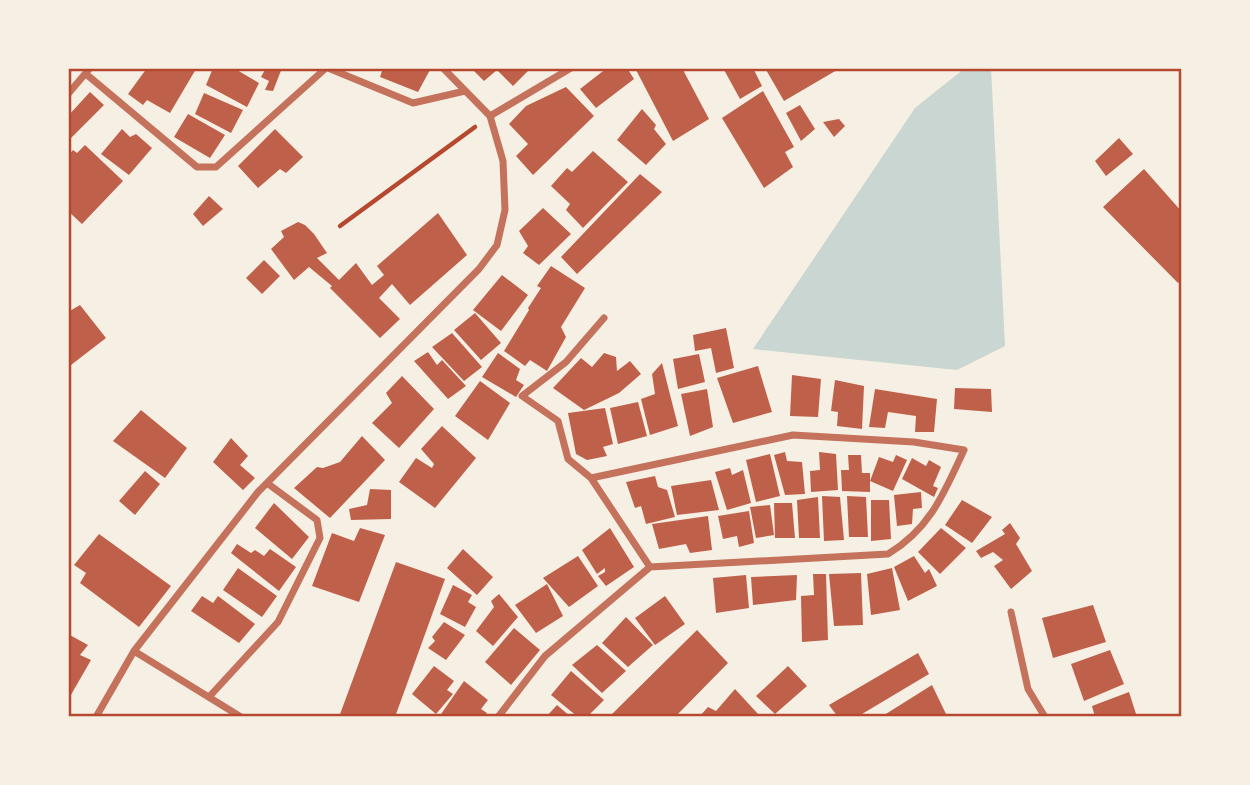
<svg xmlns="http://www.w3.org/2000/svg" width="1250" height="785" viewBox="0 0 1250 785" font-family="'Archivo Narrow',sans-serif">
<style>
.water{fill:#c9d6d2}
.building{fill:#bf614a}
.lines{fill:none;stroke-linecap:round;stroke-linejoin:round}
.path{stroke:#b5482f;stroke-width:4.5}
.minor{stroke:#c5725c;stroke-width:7}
.neatline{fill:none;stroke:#b5482f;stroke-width:2.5}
</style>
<rect width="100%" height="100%" fill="#f6efe4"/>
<path class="water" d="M965,68H991L1005,346L957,370L753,349L915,108Z"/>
<path class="building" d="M147,68L196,69L170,113L147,100L143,105L128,94Z
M213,68H238L237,70L259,83L247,107L206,85Z
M266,68H282L273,91L265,90L269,81L261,77Z
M383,68H431L418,92L380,77Z
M471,68H531L513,86L497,70L484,81Z
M607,68H627L634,79L596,108L580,89Z
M635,68H682L709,119L673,141Z
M723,68H753L762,86L740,99Z
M765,68H835L837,70L784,101Z
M566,87L594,116L533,175L516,156L528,144L509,124L526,106Z
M763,91L794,147L785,152L793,167L764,188L722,118Z
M90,92L104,105L68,141V116Z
M204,93L243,110L231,133L195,114Z
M800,105L815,129L801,141L786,113Z
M642,109L656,125L654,129L666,144L646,165L617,140Z
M188,114L225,135L210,158L174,137Z
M839,119L845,126L834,137L823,122Z
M122,129L130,137L136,134L152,148L129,175L101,154Z
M275,129L303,157L286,173L280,169L258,188L238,166Z
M1119,138L1133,154L1106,176L1095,161Z
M85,145L123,181L82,224L68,211V156L73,150L77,153Z
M593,151L628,182L583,228L566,210L570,204L551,186L567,168L572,172Z
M1144,169L1182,212V279L1178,283L1103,207Z
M640,174L662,192L577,274L561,257Z
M209,196L223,209L203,226L193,214Z
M543,208L571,234L539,265L523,253L528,246L519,231Z
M438,213L467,255L410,305L392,284L379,298L400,319L380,338L330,288L332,286L309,267L294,280L271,249L284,237L281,231L298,222L305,225L314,234L327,253L317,258L339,280L356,263L372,285L384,275L377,266Z
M264,260L280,276L262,294L246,278Z
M551,266L585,288L561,327L566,337L547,371L530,360L525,366L504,351L529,310L528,308L541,288L537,286Z
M502,275L528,295L501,331L473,310Z
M80,305L106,338L71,365L68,361V312Z
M475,313L501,343L481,360L454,330Z
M726,328L734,368L716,373L711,348L695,351L693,335Z
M452,333L482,367L464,381L432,347Z
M428,352L437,365L442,360L466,386L448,399L414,361Z
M498,353L520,369L516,380L524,385L516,397L482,377Z
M604,353L616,357L617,371L630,361L641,374L619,393L584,410L553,388L581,358L592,367Z
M699,354L705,382L678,389L673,359Z
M662,363L678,426L650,435L641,399L655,394L652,374Z
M758,366L772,412L733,423L717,378Z
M792,375L821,379L818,417L790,416Z
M402,376L434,409L399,448L372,423L392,403L386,393Z
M835,380L864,386L862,429L837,426L838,412L831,411Z
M480,381L510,403L488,440L455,416Z
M955,388L991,389L992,412L954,409Z
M707,389L713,427L690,436L681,394Z
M875,389L937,399L934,432H915L916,416L888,412L885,428L869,427Z
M638,402L647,436L618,444L610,408Z
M605,408L613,444L603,447L607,456L587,460L576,454L568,413Z
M141,410L187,448L165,478L113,441Z
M442,426L476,458L435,508L399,482L416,458L432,468L434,464L421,449Z
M362,436L385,460L330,518L294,488L317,467L323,468L340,462Z
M231,438L248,456L240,465L255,478L243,490L213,462Z
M785,452L787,461L802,462L805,494L785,495L774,455Z
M819,452L836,454L838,490L811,492L810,471L820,470Z
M770,454L780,496L756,502L746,460Z
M848,455H861L862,473H870V492L842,491L841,470H849Z
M896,455L907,460L893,491L870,481L879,457L893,462Z
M912,458L926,466L929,460L941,467L933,486L938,488L934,497L902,479Z
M730,468L732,475L743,470L751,503L727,510L715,472Z
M145,471L160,484L135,515L119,501Z
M655,476L658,487L667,490L675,517L646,524L641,506L635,508L626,482Z
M711,480L719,510L677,515L671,486Z
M370,489L391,490V519L351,520L349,509L367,505Z
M921,492L922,508L913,509L912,524L897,526L894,495Z
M822,496L840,497L844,540L824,541Z
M847,496L866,497L868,537H849Z
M818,497L820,538H799L797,500Z
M871,500H889L891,539L871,541Z
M962,500L992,517L972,543L945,525Z
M274,503L309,537L292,559L255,528Z
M774,503H792L795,538H775Z
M770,505L774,535L756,538L750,507Z
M749,511L754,543L739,547L737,536L723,539L718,516Z
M708,516L712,550L690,553L686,544L659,549L652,524Z
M1010,523L1020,538L1016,544L1032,571L1011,589L994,566L1003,560L993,552L981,558L976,551L1005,534L1002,530Z
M360,528L385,535L359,602L312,586L332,533L354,541Z
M610,528L634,567L606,586L598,576L605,572V568L597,574L582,550Z
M941,528L966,548L940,574L918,552Z
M99,534L171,586L139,627L80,583L86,573L74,565Z
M237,544L251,553L255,550L264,556L270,549L296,567L279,591L231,553Z
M463,549L493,577L477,595L447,568Z
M578,556L598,586L569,607L543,578Z
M914,556L925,573L929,569L937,586L908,601L894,567Z
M396,562L445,579L395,717H339Z
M238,568L277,596L262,617L223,590Z
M892,568L900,610L871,615L867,574Z
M861,573L863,625L834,626L829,574Z
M813,574H826L828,640L802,642L801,596L814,595Z
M746,575L749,608L716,613L713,578Z
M797,575L796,600L753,605L751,577Z
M547,584L563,616L536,633L515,605Z
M453,585L472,595L468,602L476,607L465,627L440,614Z
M499,594L518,617L493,646L476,631L494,607L491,601Z
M202,596L213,603L218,596L255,624L239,643L191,611Z
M665,596L685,624L655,645L635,618Z
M1093,605L1106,642L1053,658L1042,618Z
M626,617L653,645L628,667L602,643Z
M444,622L465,635L446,660L428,648L435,641L432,637Z
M514,628L540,650L511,685L485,662Z
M697,630L728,663L675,717H609Z
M68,634L88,645L80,655L91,660L68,700Z
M597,645L626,671L602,693L572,665Z
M1110,650L1124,684L1084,701L1071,664Z
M918,653L929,674L857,717H838L829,705Z
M434,666L454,681L447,690L453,694L436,714L412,694Z
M788,666L807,686L775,714L756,696Z
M571,671L604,700L587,717H578L551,695Z
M464,681L488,700L481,709L487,713L484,717H439Z
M932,685L946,714L942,717H881Z
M735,689L758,714L755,717H699L708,707L716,711Z
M1129,692L1137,717H1095L1092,706Z
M557,705L571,717H546Z"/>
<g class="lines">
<path class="path" d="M340,226L475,127"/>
<path class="minor" d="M328,68L413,103L465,91
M86,74L197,167H216L326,68
M68,94L90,68
M490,116L571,68
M591,478L568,459L558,421L522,396L566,362L604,318
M1011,612L1028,689L1045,717
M134,651L241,717
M209,697L278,622L320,538L317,520L267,483
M96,717L134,651L258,492L479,269L497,245L505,210L503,161L490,116L443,68
M498,717L545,656L650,567L888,554C930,529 944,493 964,450L914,442L793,435L591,478L650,567"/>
</g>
<rect width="1250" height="785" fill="none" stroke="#f6efe4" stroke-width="140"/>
<rect x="70" y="70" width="1110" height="645" class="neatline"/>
</svg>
